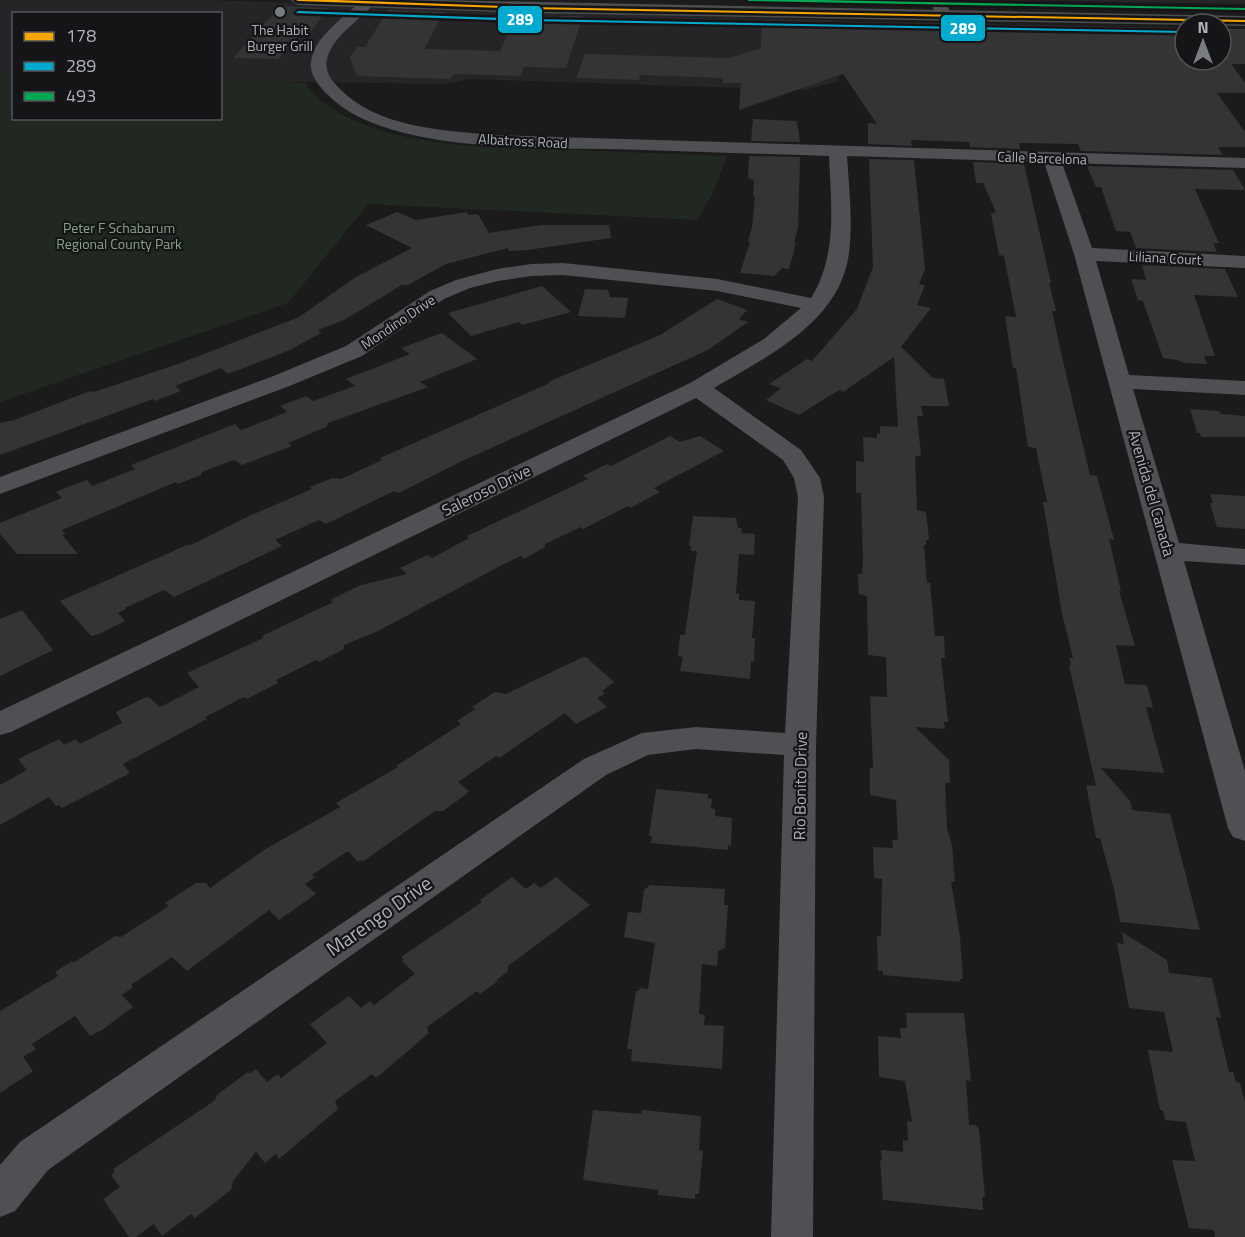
<svg xmlns="http://www.w3.org/2000/svg" width="1245" height="1237" viewBox="0 0 1245 1237" font-family="'Titillium Web',sans-serif">
<style>
.built{fill:#252527}
.green{fill:#212821}
.building{fill:#343435}
.lines{fill:none;stroke-linecap:round;stroke-linejoin:round}
.street{fill:#4f5053;fill-rule:evenodd}
.secondary{fill:#4e4f51;fill-rule:evenodd}
.primary{fill:#4c4d4f;fill-rule:evenodd}
.bus-1-casing{stroke:#151517;stroke-width:5}
.bus-2-casing{stroke:#151517;stroke-width:5}
.bus-3-casing{stroke:#151517;stroke-width:5}
.bus-1{fill:#f7a600;fill-rule:evenodd}
.bus-2{fill:#00a9ce;fill-rule:evenodd}
.bus-3{fill:#00a651;fill-rule:evenodd}
.poi-dot{fill:#7a7d82;stroke:#151517;stroke-width:2}
.labels{text-anchor:middle;stroke-width:4.5;stroke-linejoin:round;paint-order:stroke}
.far-poi-label{font-size:14px;fill:#adb2ba;stroke:#151517}
.far-street-label{font-size:14px;fill:#adb2ba;stroke:#151517}
.far-park-label{font-size:14px;fill:#86a485;stroke:#151517}
.street-label{font-size:16px;fill:#adb2ba;stroke:#151517}
.near-street-label{font-size:20px;fill:#adb2ba;stroke:#151517}
.line-badge{stroke:#151517;stroke-width:2}
.badge-label{font-size:16px;text-anchor:middle;font-weight:bold;fill:#fff}
</style>
<rect width="100%" height="100%" fill="#1b1b1b"/>
<path class="built" d="M0,0H209L833,20L839,81L806,90L469,79L447,84L221,81L220,14H14L13,74H0Z
M1002,0H1245V4Z"/>
<path class="green" d="M0,72L13,73L14,118H220L221,80L305,83C354,151 500,148 576,150C626,152 677,154 727,156L712,195L697,220L368,204L288,303L0,402Z"/>
<path class="building" d="M281,6L328,8L311,31L303,30L278,59L233,58Z
M388,10L444,12L424,49L500,51L516,15H537L547,20L562,16H583L566,68L524,67L521,75L518,76L454,74L450,79L357,76L350,58L357,47H365Z
M762,20L1180,28L1185,35V60H1221V29H1245V64H1231L1245,83V93H1217L1245,132V147H1218L1223,155L1081,151L1078,144L1019,143L1020,149L970,147L969,142L911,140L912,146L868,144V123L877,124L843,74L739,110L741,83H723V78L640,75L639,80L578,78L577,76L585,54L730,58L761,48Z
M753,119L797,121L800,142L751,141Z
M749,156L800,157L798,228L794,243H796L789,269L782,268L774,276L740,273L750,242L748,241L752,228L755,197L753,196L754,180L748,178Z
M869,159L914,160L925,269L919,284L925,285L917,305L931,308L901,347L933,378L944,379L949,406H921L923,416H917L921,455L915,457L917,510L926,512L929,540H926V545H924L927,583H930L935,636H944L945,658H941L948,722H944L945,729L915,727L949,760L950,783H945L947,829L952,845L955,882L951,881L960,937L963,979H960L961,982L883,975V971H878L877,936L881,937L882,879L874,878L873,847L893,848L892,840H898L896,800L870,795V768H873L870,696L887,697L886,657L868,655L867,596L859,594L858,574H862L863,560L861,493H856V461L864,462L863,437L877,438V433L880,434V426L898,427L894,357L843,392L840,390L829,396L799,415L766,400L781,388L769,384L807,359L812,361L857,309L873,267Z
M973,162L1024,164L1051,283H1049L1056,311H1052L1063,361L1090,475L1097,476L1114,540L1109,539L1121,591H1119L1135,646L1116,645L1125,684L1147,685L1153,708L1146,707L1164,773L1101,768L1130,801L1132,810L1170,814L1200,930L1120,922L1114,889L1100,838H1096L1086,785L1096,786L1069,665H1071L1069,658H1073L1062,614L1043,502H1047L1036,448L1028,447L1016,368H1013L1005,316L1016,317L1004,256L999,255L991,214L996,212L983,183H976Z
M1087,166L1233,170L1245,190L1195,189L1219,243H1213L1217,252L1136,248L1130,232L1116,231L1101,187H1096Z
M397,212L416,220L467,212L468,215L478,214L489,233L541,225H609L611,238L527,250L509,251L508,248L446,264L408,285H402L344,320L318,330L321,333L290,350L228,374L221,368L175,386L181,391L155,401L153,399L0,455V423L14,420L90,391L94,392L178,364L299,317L356,277L412,248L366,225Z
M1142,265L1225,269L1238,297L1194,295L1215,356H1204L1207,364L1184,363L1177,360L1163,358L1143,301L1138,300L1131,279L1146,280Z
M542,286L571,312L522,325L519,322L471,336L448,313Z
M585,289L608,290L610,297L628,298L625,318L578,316Z
M717,299L747,310L739,319L748,322L708,350L460,462L399,493L394,491L326,524L319,520L275,540L282,546L174,597L164,590L125,608L126,609L118,613L125,621L99,634L91,636L60,601L187,545H191L247,517L312,489L310,487L333,478L341,479L382,460L380,458L550,383L548,382L660,335Z
M442,333L477,359L420,382L428,387L328,423L326,427L288,443L292,446L242,465L234,460L202,472L201,475L178,484L176,482L62,530L65,534L62,535L78,554H17L0,534V523L62,498L56,492L60,490L87,480L92,486L135,469L131,465L235,424L241,430L287,412L280,406L306,396L313,401L355,386L346,379L410,354L401,348Z
M1190,409L1219,411L1221,414L1245,416V437H1201L1200,433H1197Z
M670,436L680,442L700,436L724,451L654,488L660,492L630,508L628,506L583,529L581,527L545,544V547L524,559L521,556L504,564L376,632L344,645V649L319,662L316,660L276,680L278,683L247,699L244,697L205,717L207,719L123,764L130,773L111,783L62,808L59,805L56,806L49,797L0,825V785L27,770L18,759L59,739L64,745L76,739L80,744L122,723L116,712L146,697L150,698L160,707L199,687L187,673L263,638L262,636L333,602L331,600L334,598L361,585L407,574L400,568L427,555L432,558L469,538L467,536L588,479L583,476L607,464L611,466Z
M1210,494L1245,496V529L1217,527L1210,503H1213Z
M693,516L736,518L738,528H742L741,533L755,534L754,555L739,554L736,594H739V600L755,601L752,638H755L754,661H751L750,679L680,671L683,657L678,656L680,635H685L697,551H691V546H689Z
M22,610L53,650L0,676V619Z
M583,657H586L614,682L602,691L605,694L597,698L607,707L576,724L565,713L499,758L496,756L458,782L469,791L465,795L443,811H435L362,862L360,860L358,862L348,851L312,875L315,877L305,884L316,894L279,920L269,910L187,971L172,957L131,985L133,987L122,995L133,1007L102,1030L90,1036L75,1016L32,1044L36,1049L23,1057L33,1071L0,1093V1011L58,976L55,972L72,961L73,963L115,936L121,937L169,906L165,903L196,883H206L210,888L267,848L340,807L336,803L398,767L396,766L461,724L457,721L475,709L472,707L495,692L506,694Z
M656,789L708,794V798L712,799L711,808L715,809V816L732,818L731,846L728,845V850L651,843L652,836H649Z
M512,877L526,889L534,883L541,888L556,877L590,905L508,966V971L497,980L498,981L480,994L477,991L427,1027L429,1033L376,1078L372,1074L335,1101L338,1109L279,1159L276,1154L265,1163L256,1152L233,1181L231,1190L195,1218L191,1214L162,1236L154,1224L136,1237H129L103,1199L120,1187L111,1175L115,1172L113,1169L214,1101L218,1094L248,1072L249,1074L256,1069L267,1082L278,1074L281,1078L327,1043L310,1024L349,996L361,1008L370,1001L374,1005L415,974L402,961L404,960L401,957L482,902L480,900Z
M650,885L725,889L724,905H728L725,948L718,951L717,966L702,964L699,1014L705,1015L704,1025L724,1026L722,1069L631,1061L632,1049H627L636,991H639V988L648,989L655,943L624,937L628,912L641,913L644,890Z
M1122,932L1167,960L1169,973L1212,978L1221,1018L1216,1017L1229,1072H1233L1236,1082L1240,1083L1245,1102V1237H1215L1214,1230L1189,1228L1172,1160L1195,1161L1186,1122L1165,1120L1163,1110H1160L1148,1050L1173,1052L1164,1012L1129,1008L1117,943L1124,944Z
M906,1013H964L971,1081L966,1080L969,1125H976L979,1129L985,1197H982L983,1210L883,1200L880,1160L882,1161L881,1150L903,1152V1140L908,1141L907,1121L912,1122L905,1081L879,1077L878,1036L901,1038L900,1028H907Z
M593,1110L641,1114L642,1110L701,1116L699,1150L703,1151L699,1194H695V1199L658,1195V1190L583,1180Z"/>
<g class="lines">
<path class="street" d="M362,0H377C362,20 334,33 327,59C324,70 331,80 339,88C377,128 442,130 494,135L1245,158V168L1062,163L1092,248L1245,256V268L1096,261L1129,375L1245,381V395L1133,389L1179,543L1245,549V565L1184,561L1245,771V841L1233,837L1228,828L1074,254L1044,162L847,156C849,188 853,221 849,253C840,323 767,356 714,388L801,450L820,478L824,497L816,745L813,1237H771L784,755L696,749L648,755L606,775L48,1170L15,1211L0,1217V1165L20,1142L584,759L642,733L696,727L785,733L798,497L794,478L783,460L696,398L11,732L0,735V711L690,383L764,339L801,308L717,291L563,275L531,276L498,281L470,288L444,299L362,356L287,387L0,494V477L271,377L346,346L430,291L456,280L497,269L531,264L563,263L717,279L811,298C838,255 831,204 829,156C767,154 705,152 643,150C560,147 386,157 327,94C319,86 309,74 311,62C314,36 345,17 362,0Z"/>
<path class="secondary" d="M930,0H946L951,16L949,20H937Z"/>
<path class="primary" d="M290,0H440L1245,16V26L528,13L298,5Z"/>
<defs>
<path id="bus-1" d="M296,0H337L528,7L1245,20V22L528,9L298,1Z"/>
<path id="bus-2" d="M298,11L528,19L1185,31V33L528,21L296,13Z"/>
<path id="bus-3" d="M747,0H823L1245,8V10L749,1Z"/>
</defs>
<use href="#bus-1" class="bus-1-casing"/>
<use href="#bus-2" class="bus-2-casing"/>
<use href="#bus-3" class="bus-3-casing"/>
<use href="#bus-1" class="bus-1"/>
<use href="#bus-2" class="bus-2"/>
<use href="#bus-3" class="bus-3"/>
</g>
<circle class="poi-dot" cx="280" cy="12" r="6"/>
<g class="labels">
<g class="far-poi-label">
<text x="280" y="35">The Habit<tspan x="280" dy="16">Burger Grill</tspan></text>
</g>
<g class="far-street-label">
<text transform="translate(523 141) rotate(3)" y="5">Albatross Road</text>
<text transform="translate(1042 158) rotate(2)" y="5">Calle Barcelona</text>
<text transform="translate(1165 258) rotate(3)" y="5">Liliana Court</text>
<text transform="translate(398 322) rotate(-34)" y="5">Mondino Drive</text>
</g>
<g class="far-park-label">
<text x="119" y="233">Peter F Schabarum<tspan x="119" dy="16">Regional County Park</tspan></text>
</g>
<g class="street-label">
<text transform="translate(486 490) rotate(-26)" y="6">Saleroso Drive</text>
<text transform="translate(1152 493) rotate(74)" y="6">Avenida del Canada</text>
<text transform="translate(800 786) rotate(-89)" y="6">Rio Bonito Drive</text>
</g>
<g class="near-street-label">
<text transform="translate(379 916) rotate(-35)" y="7">Marengo Drive</text>
</g>
</g>
<g class="line-badge">
<rect x="497" y="5" width="46" height="29" rx="6" fill="#00a9ce"/>
<rect x="940" y="14" width="46" height="28" rx="6" fill="#00a9ce"/>
</g>
<g class="badge-label">
<text x="520" y="25">289</text>
<text x="963" y="34">289</text>
</g>
<rect x="12" y="12" width="210" height="108" fill="#151517" stroke="#525458" stroke-width="1.5"/>
<rect x="24" y="32" width="30" height="9" fill="#f7a600" stroke="#525458" stroke-width="1.5"/>
<text x="66" y="42" font-size="18" fill="#adb2ba">178</text>
<rect x="24" y="62" width="30" height="9" fill="#00a9ce" stroke="#525458" stroke-width="1.5"/>
<text x="66" y="72" font-size="18" fill="#adb2ba">289</text>
<rect x="24" y="92" width="30" height="9" fill="#00a651" stroke="#525458" stroke-width="1.5"/>
<text x="66" y="102" font-size="18" fill="#adb2ba">493</text>
<g transform="translate(1203 42)"><circle r="28" fill="#151517" stroke="#525458" stroke-width="1.5"/>
<path d="M0-4.5L10 22L0 15L-10 22Z" fill="#7a7d82"/>
<text y="-9" font-size="16" font-weight="bold" text-anchor="middle" fill="#adb2ba">N</text>
</g>
</svg>
